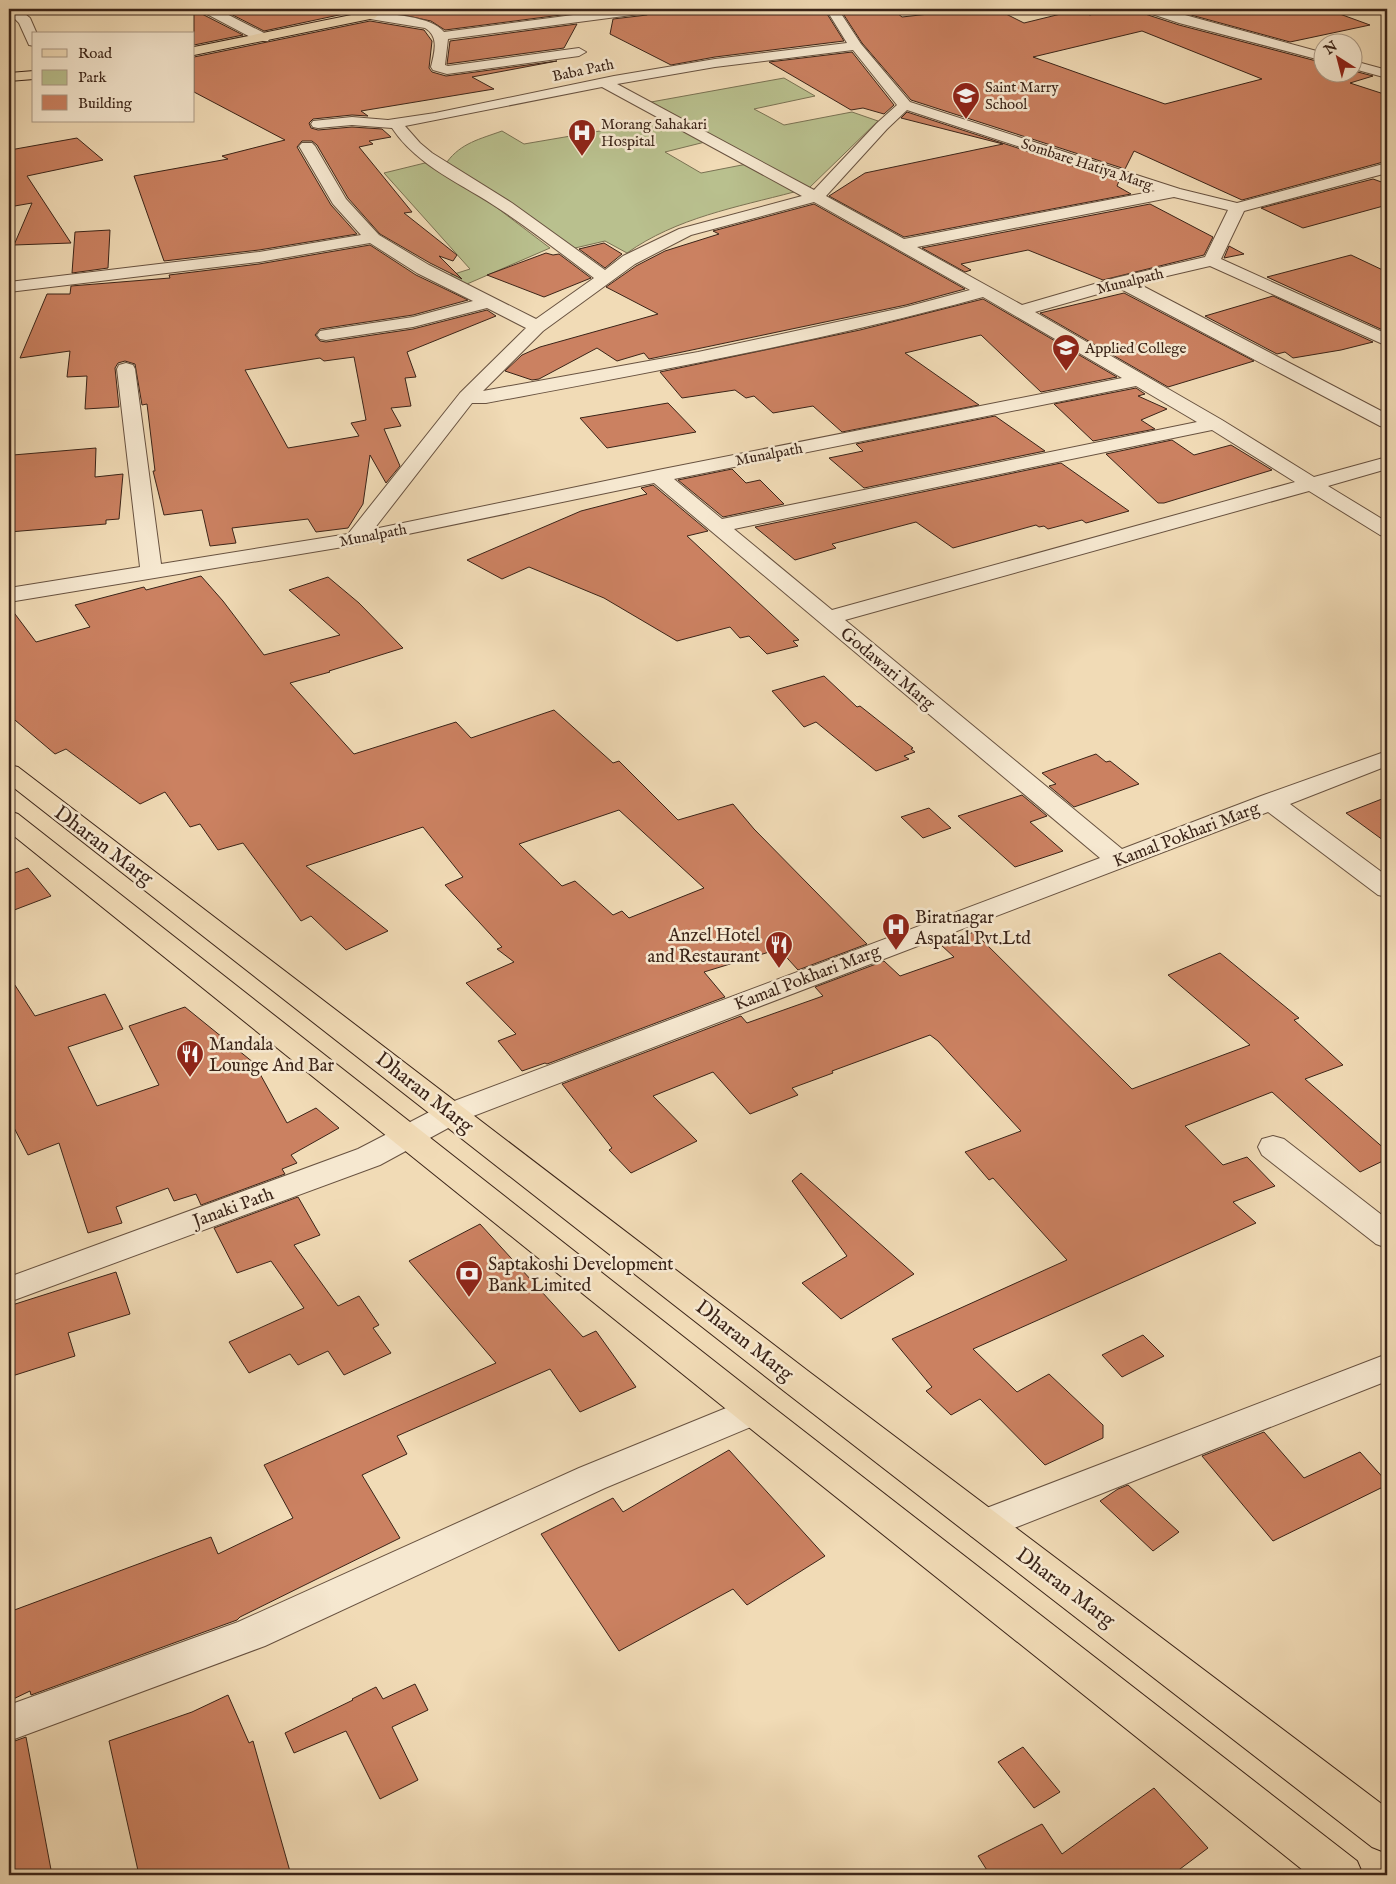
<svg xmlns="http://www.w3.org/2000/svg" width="1396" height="1884" viewBox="0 0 1396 1884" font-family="'IM FELL English',serif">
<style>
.green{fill:#b9c08e;stroke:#7a7253}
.building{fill:#cb8161;stroke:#3b2418;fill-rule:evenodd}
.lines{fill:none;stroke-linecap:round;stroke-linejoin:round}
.minor-casing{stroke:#685240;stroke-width:2}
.major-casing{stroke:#3b2418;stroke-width:2}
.minor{fill:#f6e8d0;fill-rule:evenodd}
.major{fill:#f1dbb6;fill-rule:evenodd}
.labels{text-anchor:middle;stroke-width:5;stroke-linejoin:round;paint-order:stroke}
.far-street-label{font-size:15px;fill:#3b2418;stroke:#f6e8d0}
.far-poi-label{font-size:15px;fill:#3b2418;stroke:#f6e8d0;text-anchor:start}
.street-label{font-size:18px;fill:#3b2418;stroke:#f6e8d0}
.poi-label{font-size:18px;fill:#3b2418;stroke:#f6e8d0;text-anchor:start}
.near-street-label{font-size:21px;fill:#3b2418;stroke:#f6e8d0}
</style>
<rect width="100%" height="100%" fill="#f1dbb6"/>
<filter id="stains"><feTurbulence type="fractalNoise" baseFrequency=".004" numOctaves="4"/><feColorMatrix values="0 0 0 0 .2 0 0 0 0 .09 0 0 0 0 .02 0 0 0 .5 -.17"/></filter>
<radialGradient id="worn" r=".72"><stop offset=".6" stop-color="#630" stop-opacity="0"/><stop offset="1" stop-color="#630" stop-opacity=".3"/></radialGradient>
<path class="green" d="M784,78L815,96L754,109L784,125L852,112L878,121L809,188L651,102Z
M670,119L709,141L665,152L701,173L747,164L794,192C737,207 676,218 627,253L605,241L575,248L463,176L447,162C461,143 480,139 502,131L524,144Z
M429,162L488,201L550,248L467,284L448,276L470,269L384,173Z"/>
<path class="building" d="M194,9H200L202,14L243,35L194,45Z
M221,9H367L264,31Z
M386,9H585L584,12L445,30L431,21L384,11Z
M655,9H824L844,41L715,57L671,65L610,34L613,19L647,15Z
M840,9H892L902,17L974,9H996L1024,23L1077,10L1090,15L1097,13L1090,10V9H1143L1145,14L1179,25L1324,63V72H1354V71L1373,76L1350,83L1387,95V161L1242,200L1134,151L1125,169L911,100L862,43ZM1142,31L1262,79L1165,104L1033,57Z
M1169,9H1326L1370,25L1290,42Z
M370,21L424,30L432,41L429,68L432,72L446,76L557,61L472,77L494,89L361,111L368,116L352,115L313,119L309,123L311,128L318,130L352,127L382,129L391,137L369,141L373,144L359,147L412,212L404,213L457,255L453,261L439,256L462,279L430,263L380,234L348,198L317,145L312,141H302L297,147L331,205L357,234L259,250L164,261L134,176L228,159L222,156L285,140L194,92V57Z
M577,24L564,48L447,64L450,41Z
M852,52L894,105L884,114L863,108L851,110L769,62Z
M907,112L1119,181L1117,186L1131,194L904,237L829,196L865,173L1003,144L901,118Z
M77,138L103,160L27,176L71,243L14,245L32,203L9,207V148L10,150Z
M1373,179L1387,184V205L1303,228L1261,208Z
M814,204L965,289L906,305L649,359L644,353L617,361L597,348L539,379L532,380L505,371L522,355L540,347L658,314L606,287L636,266L665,251L719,234L713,231Z
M1150,204L1213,237L1204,255L1103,280L1028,250L961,264L971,270L965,272L922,248Z
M110,230L108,268L72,273L75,232Z
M604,243L622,254L605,268L579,249Z
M370,245L416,275L468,300L413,315L320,329L315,335L320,341L326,342L413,329L487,310L496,316L407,352L416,377L405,378L411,406L391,408L401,426L384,429L400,466L386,483L370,455L363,504L348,528L316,532L308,519L232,528L236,543L210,546L202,510L164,515L153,471H155L147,404L142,405L135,364L125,361L118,363L115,368L119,407L85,409L87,376L67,377L70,351L20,358L47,294H70L71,286L170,278L169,275L259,264ZM354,357L366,420L351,423L359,436L288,448L245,370L320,358L324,361Z
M1229,246L1244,254L1224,258Z
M546,253L553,255L559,254L591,278L544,297L487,275Z
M1351,255L1387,272V332L1267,277Z
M1124,293L1254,361L1168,387L1040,313Z
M1273,296L1373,342L1341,350L1293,358L1285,352L1277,354L1205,316Z
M983,299L1117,377L1041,392L981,335L905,353L979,405L842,432L813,406L773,413L754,396L746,398L735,390L682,398L660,372L860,330Z
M1136,388L1145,394L1138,396L1167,409L1141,420L1155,429L1093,441L1054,404Z
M668,403L696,432L607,448L580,418Z
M995,416L1045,451L864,488L829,458L863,451L856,444Z
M1172,440L1194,455L1231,445L1272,470L1164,503H1158L1106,454Z
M96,448L95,477L123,474L119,519L106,520V524L9,532V482L11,481L13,455Z
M1061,463L1129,511L1086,523L1082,520L1048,529L1044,526L1039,527L1036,525L953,548L916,522L832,544L836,548L795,560L755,527Z
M732,469L746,483L760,480L784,504L723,517L678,480Z
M653,485L708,531L687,536L799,640L793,641L798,646L767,654L749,636L740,638L730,627L677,641L604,598L529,567L502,579L467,560L581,511L647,494L641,488Z
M201,576L223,601L264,655L340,635L289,590L328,577L359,603L403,648L329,671L330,672L290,683L354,754L456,722L471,738L554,710L613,763L619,761L678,820L733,804L754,829L867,944L798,970L779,949L704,972L725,997L547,1064L545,1063L522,1071L498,1041L516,1034L466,983L514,962L497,949L502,947L445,885L463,877L423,827L306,866L388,931L346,950L311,916L301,921L243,843L218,850L200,824L190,827L165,792L140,804L66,749L55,754L9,715V606L36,642L90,627L75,605L144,587L146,590ZM619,810L704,888L629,918L622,911L613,915L575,881L562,886L519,844Z
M824,676L857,707L860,706L913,748L911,749L915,752L904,756L909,759L876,771L816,722L804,727L772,691Z
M1096,754L1106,762L1110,761L1139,784L1074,807L1049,786L1056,784L1042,773Z
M1022,795L1047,816L1030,822L1063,851L1015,867L958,816Z
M1387,797V843L1346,813Z
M929,808L951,828L923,838L901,817Z
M28,868L51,896L9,912V875Z
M974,932L1132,1089L1250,1045L1168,975L1220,953L1299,1018L1294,1020L1343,1065L1305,1079L1387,1151V1159L1360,1172L1272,1092L1185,1126L1223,1165L1247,1157L1275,1186L1233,1202L1256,1223L973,1349L1017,1392L1049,1374L1103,1425V1438L1045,1465L980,1399L951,1415L926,1391L932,1387L892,1339L1067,1260L993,1178L989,1180L965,1152L1021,1131L938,1041L930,1035L832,1071L833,1073L792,1088L798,1095L750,1114L713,1072L653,1096L697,1141L631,1173L609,1150L612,1148L562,1084L741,1016L747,1023L823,996L815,987L884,961L900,976L954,957L941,945Z
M9,976L35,1016L105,994L123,1029L68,1047L97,1106L159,1085L129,1026L185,1007L254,1063L287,1123L316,1108L339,1128L291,1155L297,1163L282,1169L285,1174L201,1205L196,1194L174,1201L168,1188L116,1207L122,1223L88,1233L59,1143L28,1155L9,1118Z
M801,1173L914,1274L841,1319L802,1283L847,1256L792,1181Z
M298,1197L320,1235L294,1245L338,1306L359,1296L379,1325L373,1328L391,1353L344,1375L328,1351L298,1365L290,1354L249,1373L229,1342L304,1308L271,1261L237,1273L214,1228Z
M480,1224L583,1337L596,1331L636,1387L580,1412L550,1369L397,1436L407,1454L362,1475L400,1538L240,1617L237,1620L31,1695L30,1691L9,1701V1612L211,1537L218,1554L293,1518L264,1465L496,1363L409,1261Z
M116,1272L130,1314L68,1333L75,1356L9,1377V1306Z
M1143,1335L1164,1356L1122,1377L1102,1355Z
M1264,1432L1304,1478L1360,1452L1387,1482V1485L1273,1541L1202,1456Z
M729,1450L825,1556L747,1605L733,1589L619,1651L541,1534L613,1498L623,1512Z
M1128,1485L1179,1532L1153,1551L1100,1501L1118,1489Z
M415,1684L428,1710L392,1727L418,1780L380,1799L346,1731L294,1753L285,1733L353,1700L352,1699L376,1687L383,1699Z
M228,1695L249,1743L253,1741L291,1875H139L109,1741L192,1712Z
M26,1737L52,1875H9V1743Z
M1023,1747L1060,1792L1034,1808L998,1762Z
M1154,1788L1208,1848L1172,1875H990L978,1856L1042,1824L1062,1854Z"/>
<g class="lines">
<defs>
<path id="minor" d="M9,9H19L30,18L37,34H34V46L29,45L19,23L9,13Z
M202,9H217L268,35L270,38L268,41H258L203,12Z
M619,9H653L647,13L448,39L445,65L448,66L579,48L586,52L579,56L447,74L433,70L431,67C434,53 440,37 425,28L370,19L364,15L370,11C390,15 432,16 444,32Z
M826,9H838L861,44L910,102L1180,189L1237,203L1387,163V173L1244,211L1221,259L1387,334V346L1210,266L1137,283L1387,414V428L1380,426L1119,288L1035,312L1222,420L1314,477L1387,457V469L1328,486L1387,522V537L1380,535L1309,491L845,620L1122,849L1261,796L1387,751V766L1290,804L1387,876V897L1378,895L1268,812L463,1120L380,1165L9,1302V1277L358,1149L441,1106L1100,858L654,483L355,545L9,602V588L140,567L117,369L119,365L126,363L133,365L135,369L161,564L348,534L460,393L526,328L487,308L413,327L326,340L320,339L317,335L320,331L326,330L413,317L473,301L417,273L370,243L259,262L9,292V282L259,252L361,235L333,204L299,146L302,143H312L315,146L346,199L379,235L429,265L536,319L594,278C563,255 533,231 501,210C463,184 418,167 392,128L352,125L318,128L313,127L311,124L313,121L352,117L388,120L435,113L614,76L715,59L847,43ZM853,50L897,105L877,123L814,190L617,84L715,67ZM602,87L802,196L679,229L623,256L605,270L512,203L432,153L420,143L405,126ZM907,110L1155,191L904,239L826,196L887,129ZM1174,197L1228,210L1205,257L1115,278L1022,305L917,247ZM814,202L970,290L906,307L698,352L483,391L543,331L635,264L691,235ZM983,297L1122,378L658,470L374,529L472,403H486C652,372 819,342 983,297ZM1136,386L1197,422L722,519L674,479ZM1212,430L1295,482L832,610L734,529Z
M1145,9H1163L1324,53V61L1179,23L1146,12Z
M1354,61L1387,70V78L1354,69Z
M1273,1136L1284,1139L1387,1219V1248L1376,1244L1262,1155L1258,1147L1262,1139Z
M1387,1354V1381L984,1540L971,1536L966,1525L971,1514Z
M753,1397L765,1401L770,1411L765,1421L605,1488L265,1646L9,1741V1705L238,1622L579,1468Z"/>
<path id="major" d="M370,9H384L375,18L370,19L194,55V47L366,12Z
M34,71V79L9,81V73Z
M9,765L18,767L808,1371L1387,1808V1853L1372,1847L784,1391L9,784Z
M9,811L18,814L765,1401L1357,1861L1363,1875H1309L741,1421L9,832Z"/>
</defs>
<use href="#minor" class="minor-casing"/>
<use href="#major" class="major-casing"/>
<use href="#minor" class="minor"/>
<use href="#major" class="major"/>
</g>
<defs>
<symbol id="school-pin" viewBox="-11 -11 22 30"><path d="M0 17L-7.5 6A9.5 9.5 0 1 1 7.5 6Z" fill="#8f2418" stroke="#f6e8d0"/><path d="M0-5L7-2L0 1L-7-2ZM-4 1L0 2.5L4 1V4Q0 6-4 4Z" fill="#fff"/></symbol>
<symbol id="hospital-pin" viewBox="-11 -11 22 30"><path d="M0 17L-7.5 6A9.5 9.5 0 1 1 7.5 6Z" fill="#8f2418" stroke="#f6e8d0"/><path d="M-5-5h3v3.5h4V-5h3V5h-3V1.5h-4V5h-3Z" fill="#fff"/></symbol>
<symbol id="restaurant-pin" viewBox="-11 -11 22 30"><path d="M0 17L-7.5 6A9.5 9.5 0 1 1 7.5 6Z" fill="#8f2418" stroke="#f6e8d0"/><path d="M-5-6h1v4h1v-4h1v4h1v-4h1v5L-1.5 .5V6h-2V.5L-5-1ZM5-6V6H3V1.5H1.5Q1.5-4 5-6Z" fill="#fff"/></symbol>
<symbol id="bank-pin" viewBox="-11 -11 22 30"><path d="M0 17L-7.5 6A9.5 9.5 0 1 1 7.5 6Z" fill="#8f2418" stroke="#f6e8d0"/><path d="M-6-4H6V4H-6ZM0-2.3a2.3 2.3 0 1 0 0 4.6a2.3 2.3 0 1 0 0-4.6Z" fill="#fff"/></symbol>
</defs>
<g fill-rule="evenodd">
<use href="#school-pin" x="950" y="80" width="32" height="43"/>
<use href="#hospital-pin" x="566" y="117" width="32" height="43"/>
<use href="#school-pin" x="1050" y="332" width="32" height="43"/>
<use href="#hospital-pin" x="880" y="911" width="32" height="43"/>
<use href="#restaurant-pin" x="763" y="929" width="32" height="43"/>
<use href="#restaurant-pin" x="174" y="1038" width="32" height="43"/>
<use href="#bank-pin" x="453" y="1258" width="32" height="43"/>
</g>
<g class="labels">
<g class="far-street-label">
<text transform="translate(583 70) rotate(-12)" y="5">Baba Path</text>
<text transform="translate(1087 164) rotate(18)" y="5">Sombare Hatiya Marg</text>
<text transform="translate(1130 281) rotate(-14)" y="5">Munalpath</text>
<text transform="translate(769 454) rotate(-11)" y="5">Munalpath</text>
<text transform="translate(373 535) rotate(-11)" y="5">Munalpath</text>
</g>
<g class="far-poi-label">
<text x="985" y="92">Saint Marry<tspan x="985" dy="17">School</tspan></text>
<text x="601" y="129">Morang Sahakari<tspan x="601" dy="17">Hospital</tspan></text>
<text x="1085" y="353">Applied College</text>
</g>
<g class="street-label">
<text transform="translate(888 668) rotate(40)" y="6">Godawari Marg</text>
<text transform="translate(1186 834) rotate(-21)" y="6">Kamal Pokhari Marg</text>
<text transform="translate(807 977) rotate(-21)" y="6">Kamal Pokhari Marg</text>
<text transform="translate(233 1207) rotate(-20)" y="6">Janaki Path</text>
</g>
<g class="poi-label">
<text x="915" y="923">Biratnagar<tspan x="915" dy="21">Aspatal Pvt.Ltd</tspan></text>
<text x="760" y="941" text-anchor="end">Anzel Hotel<tspan x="760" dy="21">and Restaurant</tspan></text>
<text x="209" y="1050">Mandala<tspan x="209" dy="21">Lounge And Bar</tspan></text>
<text x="488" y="1270">Saptakoshi Development<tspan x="488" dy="21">Bank Limited</tspan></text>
</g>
<g class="near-street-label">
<text transform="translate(104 845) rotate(37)" y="7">Dharan Marg</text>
<text transform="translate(425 1092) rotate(38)" y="7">Dharan Marg</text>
<text transform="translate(745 1340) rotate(38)" y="7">Dharan Marg</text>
<text transform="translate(1066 1587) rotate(37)" y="7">Dharan Marg</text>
</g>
</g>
<rect width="1396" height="1884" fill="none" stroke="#f1dbb6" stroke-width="30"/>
<rect x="10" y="10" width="1376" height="1864" fill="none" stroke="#3b2418" stroke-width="2.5"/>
<rect x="15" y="15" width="1366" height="1854" fill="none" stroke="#3b2418"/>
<rect x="32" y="32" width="162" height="90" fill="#f6e8d0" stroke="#ab9a86"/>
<rect x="42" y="49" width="25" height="8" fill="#f1dbb6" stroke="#ab9a86"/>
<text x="78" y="58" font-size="15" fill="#3b2418">Road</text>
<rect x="42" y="70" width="25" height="15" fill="#b9c08e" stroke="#ab9a86"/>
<text x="78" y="82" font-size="15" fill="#3b2418">Park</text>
<rect x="42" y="95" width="25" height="15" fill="#cb8161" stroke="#ab9a86"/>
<text x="78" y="108" font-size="15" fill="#3b2418">Building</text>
<g transform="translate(1338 58) rotate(324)"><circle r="24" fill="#f6e8d0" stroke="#ab9a86"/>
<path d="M0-4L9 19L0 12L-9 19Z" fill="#8f2418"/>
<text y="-8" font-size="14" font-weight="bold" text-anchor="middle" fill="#3b2418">N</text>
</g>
<rect width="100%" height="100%" filter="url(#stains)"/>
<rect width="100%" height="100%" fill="url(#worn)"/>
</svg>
